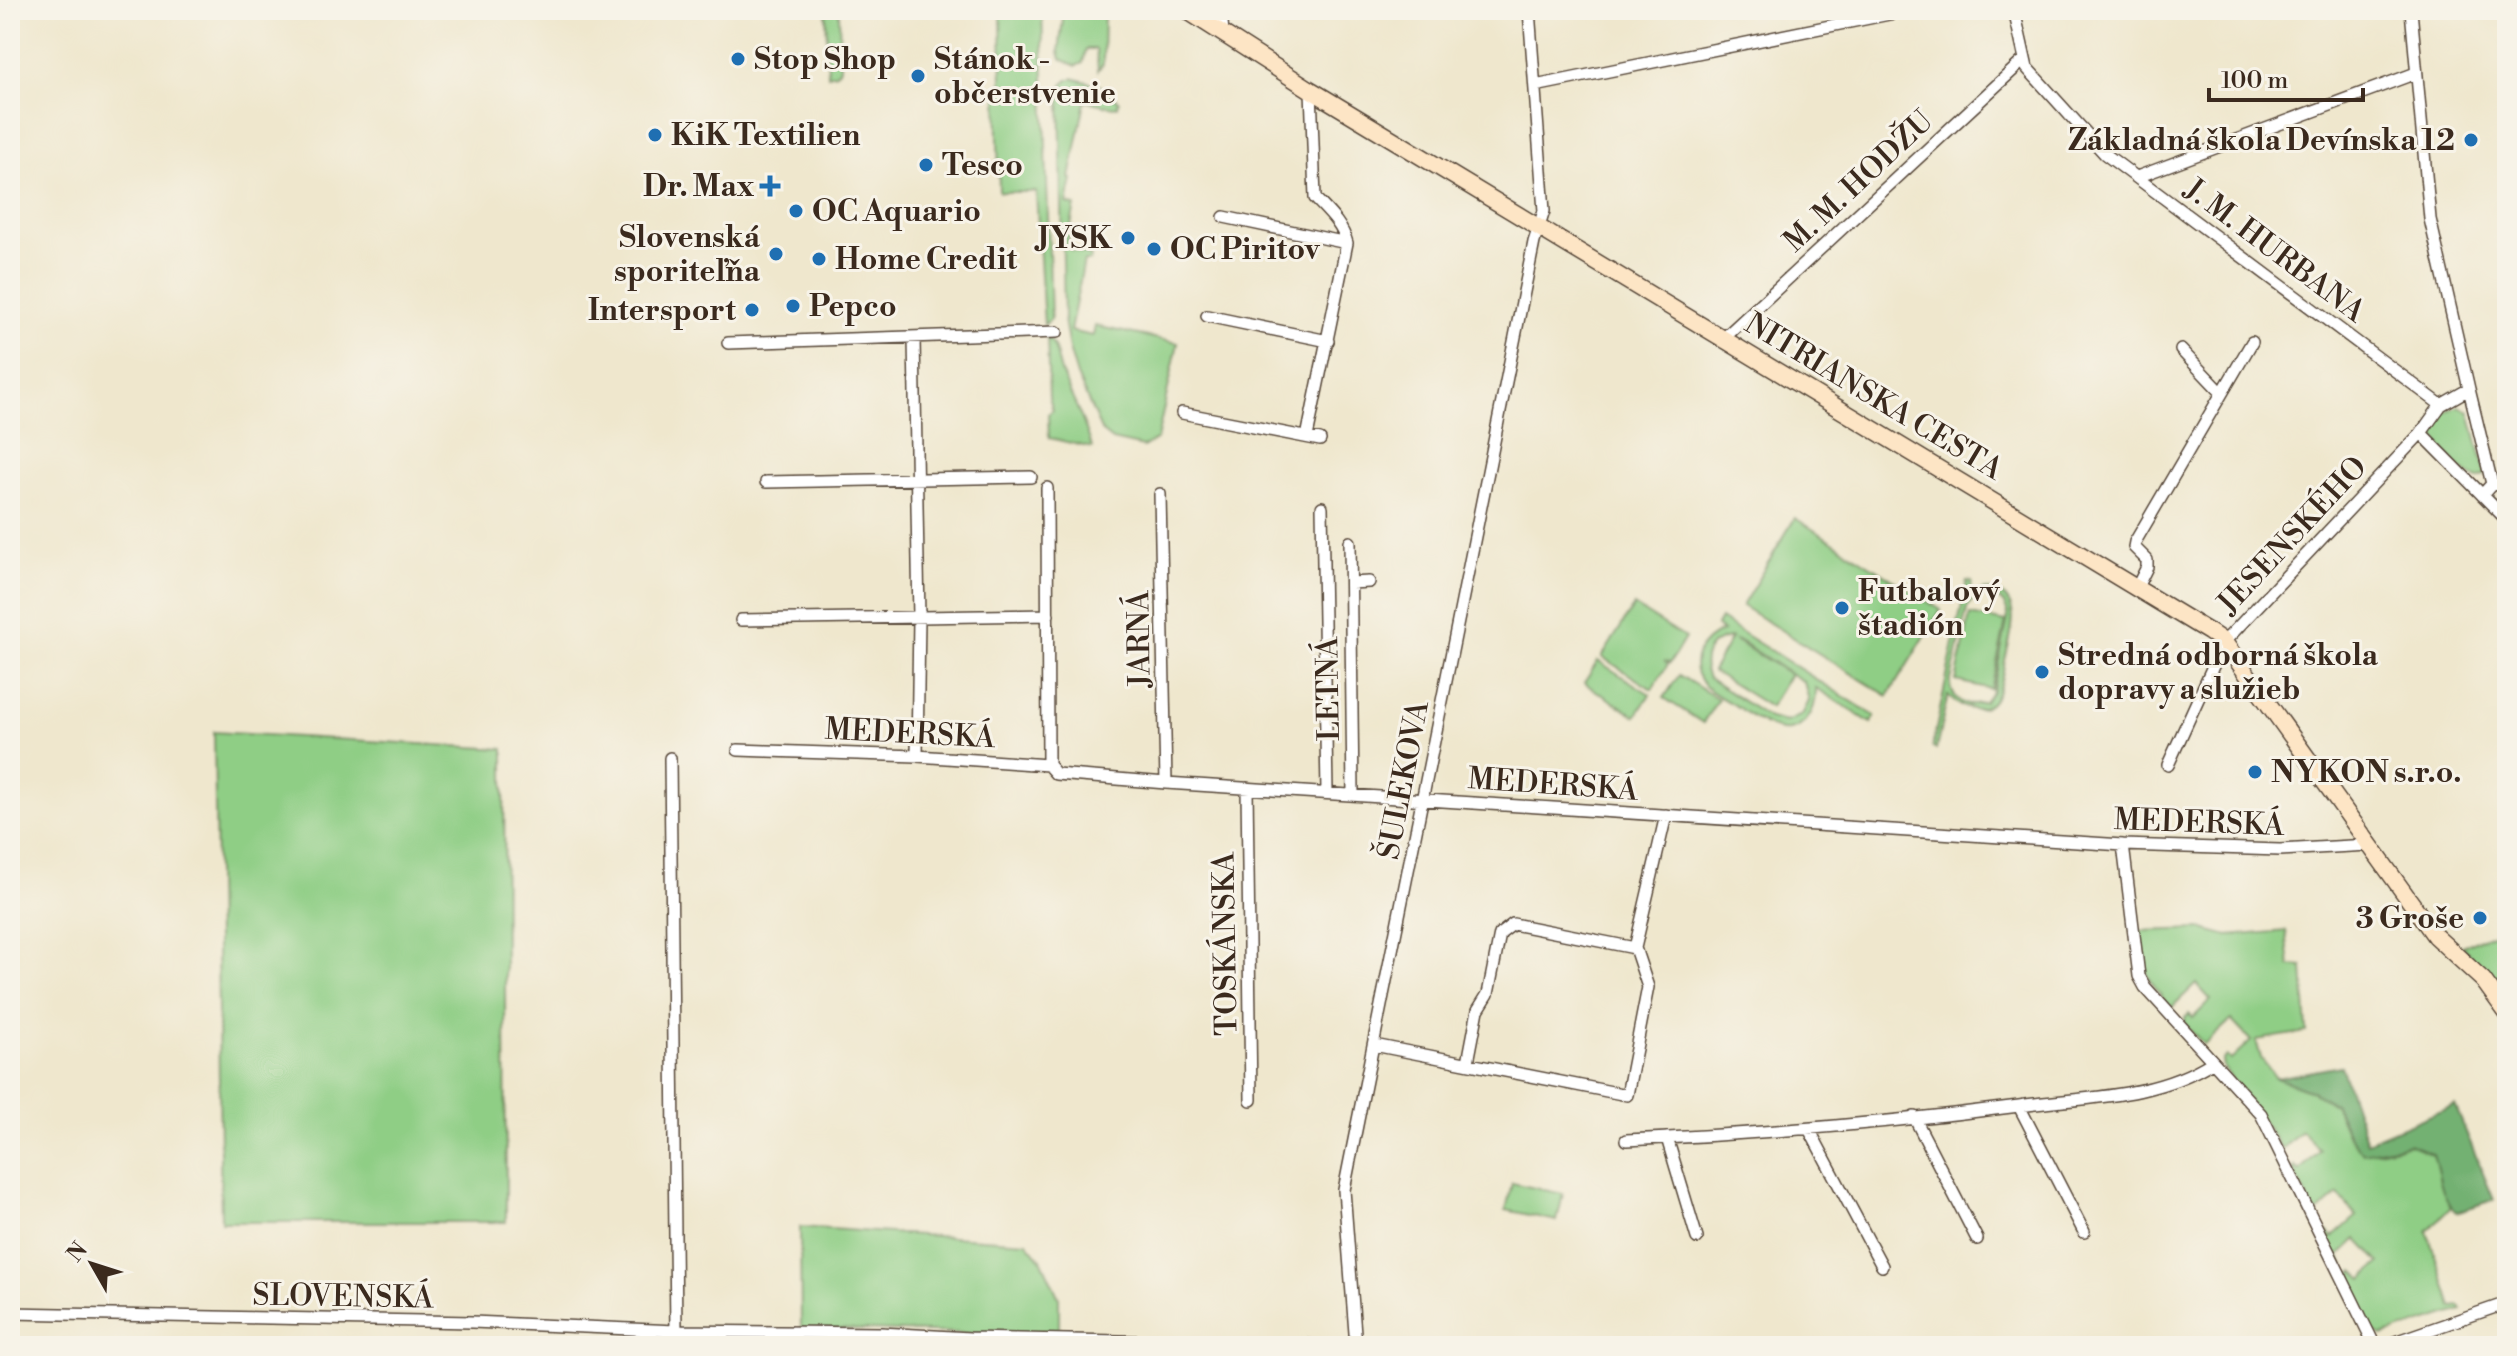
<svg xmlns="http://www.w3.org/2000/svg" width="2517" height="1356" viewBox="0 0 2517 1356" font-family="'Libre Bodoni',serif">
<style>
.green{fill:#8fce85;stroke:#657c52;stroke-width:2;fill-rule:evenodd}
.forest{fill:#73b172;stroke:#576e48;stroke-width:2}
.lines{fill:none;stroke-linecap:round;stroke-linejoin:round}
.minor-casing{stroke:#564638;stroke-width:14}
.secondary-casing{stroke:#564638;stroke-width:19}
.minor{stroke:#fff;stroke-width:11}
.secondary{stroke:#fde5c5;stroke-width:16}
.poi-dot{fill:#1f6fb2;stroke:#f7f3e8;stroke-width:3}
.labels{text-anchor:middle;stroke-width:6;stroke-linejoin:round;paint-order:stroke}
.poi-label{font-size:30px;font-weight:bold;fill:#3b2a1e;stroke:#f7f3e8;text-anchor:start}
.street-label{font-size:30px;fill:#3b2a1e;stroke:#f7f3e8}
</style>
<rect width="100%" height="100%" fill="#f7f3e8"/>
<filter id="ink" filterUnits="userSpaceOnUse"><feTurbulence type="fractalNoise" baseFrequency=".0125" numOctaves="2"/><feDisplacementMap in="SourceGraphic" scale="16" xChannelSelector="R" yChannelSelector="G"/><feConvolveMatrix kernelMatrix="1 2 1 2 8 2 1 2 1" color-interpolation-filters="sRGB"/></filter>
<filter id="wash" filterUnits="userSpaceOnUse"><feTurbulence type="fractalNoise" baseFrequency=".006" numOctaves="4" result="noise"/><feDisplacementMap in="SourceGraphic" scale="32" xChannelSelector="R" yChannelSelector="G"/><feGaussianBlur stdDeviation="1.8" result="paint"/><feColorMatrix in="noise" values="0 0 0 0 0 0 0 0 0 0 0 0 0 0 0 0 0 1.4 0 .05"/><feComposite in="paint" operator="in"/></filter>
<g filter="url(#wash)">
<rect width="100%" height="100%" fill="#efe7cd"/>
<path class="green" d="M826,10H839L840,68L836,73L828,75Z
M1001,10H1042L1051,319L1044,325L1036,192H999L997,86L1002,85Z
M1064,10H1104L1103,64L1098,70L1096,49H1086L1083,63L1076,66L1061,59L1059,52Z
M1072,78L1099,85L1119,101L1118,106L1114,107L1085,101L1070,178L1072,179L1067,204L1075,206L1067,245L1071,250L1091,256L1090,261H1084L1070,331L1093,336L1095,326L1178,343L1157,439L1143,447L1112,440L1102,432L1077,376L1069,349L1064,320L1060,90L1066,81Z
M1047,337C1057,346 1057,360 1061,372C1071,398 1085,420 1092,448L1049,438L1048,414L1053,410L1049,398Z
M2459,406L2470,412L2486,475L2478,479C2460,473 2437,446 2432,428L2444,412Z
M1795,518L1941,610L1888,696L1742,606Z
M1967,581L1972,582L1969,596C1979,591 1989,588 1999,593C2022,606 2010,636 2006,656C2003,668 2002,682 1997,693C1987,717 1961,711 1948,695L1936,749L1932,748ZM1982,595C1997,594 2007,602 2008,617L1993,690L1984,702L1969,705C1957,702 1950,693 1951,680L1967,609L1973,600Z
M1634,606L1685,638L1670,663L1664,661L1668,664L1652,689L1602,657Z
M1970,615L2006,622L1991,689L1956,681Z
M1720,619L1875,716L1871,723L1816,688C1817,710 1804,736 1777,729C1763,726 1750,715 1739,708C1727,701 1712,694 1703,684C1685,662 1701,639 1723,631L1716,626ZM1731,638L1712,671L1770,707L1790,674L1734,640L1741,642L1804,682L1809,701L1802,715L1786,722L1769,718L1708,678C1699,658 1708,640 1731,638Z
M1598,661L1650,694L1636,716L1584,683Z
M1679,675L1718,699L1703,723L1664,698Z
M214,732L504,749L506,1222H221Z
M2507,928V1002L2462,946Z
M2203,929L2228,936L2286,931L2290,966L2303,967L2307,1032L2256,1040L2261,1058L2276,1078L2312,1091L2335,1106L2348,1136L2378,1151L2409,1144L2434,1154L2451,1207L2427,1231L2452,1307L2460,1306L2462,1310L2382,1336L2373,1331L2350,1283V1275L2354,1271L2363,1279L2380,1263L2357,1239L2339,1256L2344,1264L2339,1263L2326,1235L2328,1232L2332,1238L2357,1216L2338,1195L2316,1214L2293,1171L2294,1166L2299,1171L2320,1150L2301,1131L2282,1149L2223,1067L2222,1061L2226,1056L2231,1060L2251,1041L2231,1020L2204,1045L2185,1024V1018L2189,1014L2193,1018L2211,1000L2196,984L2171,1008C2146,978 2143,970 2138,931Z
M1512,1183L1563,1194L1557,1221L1506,1210Z
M800,1227L1027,1242L1041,1259L1059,1298V1336L801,1328Z"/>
<path class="forest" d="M2341,1066L2367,1142L2455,1105L2494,1200L2456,1212C2441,1199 2439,1173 2433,1154L2409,1144L2363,1153L2349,1136L2335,1105L2312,1091L2276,1078Z"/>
</g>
<g filter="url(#ink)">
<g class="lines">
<defs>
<path id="minor" d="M1221,10L1223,33
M2014,10L2027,68L2105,154L2441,405
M2411,10L2430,219L2469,389
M1535,86L1909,10
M2137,177L2416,73
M1224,217L1347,243
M1207,316L1328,341
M914,338L919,618L917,756
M1724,338L2025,59
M728,343L1057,332
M2181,350L2222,393
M1182,413L1320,440
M1307,437L1347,243C1342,224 1328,212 1315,198L1311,90
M766,482L1031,477
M2492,484L2507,486
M1047,488L1048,765
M1160,494L1166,783
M2482,495L2492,484L2469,389L2441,405L2421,433L2507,520
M1322,507L1327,792
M1350,542L1353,794
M1351,583L1369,582
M2137,587L2147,567V560L2134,547L2135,542L2252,342
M741,620L1048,615
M738,750L917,756L1048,765L1056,774L1166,783L2123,845L2280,850L2369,845
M670,758L676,1331
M2168,765L2224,642L2421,433
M1247,788L1251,1100
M2123,845L2139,976L2145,987L2261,1114L2375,1346
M1374,1045L1627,1095L1648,987L1635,948L1666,815
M1468,1062L1478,1010L1488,994L1500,934L1513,924L1635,948
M2019,1106L2084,1232
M1914,1117L1977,1239
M1809,1129L1882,1266
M1667,1138L1697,1238
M1626,1140C1758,1134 1889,1123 2019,1106C2083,1097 2155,1099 2212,1062
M10,1313L472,1322L676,1331L881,1333L970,1338L1365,1346
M1356,1346L1344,1190L1534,242L1544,211L1529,10
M2383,1346L2507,1303"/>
<path id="secondary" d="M1186,10L1311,90L2209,632L2224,642L2435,936L2483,980L2507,1013"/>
</defs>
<use href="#minor" class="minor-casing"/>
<use href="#secondary" class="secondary-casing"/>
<use href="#minor" class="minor"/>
<use href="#secondary" class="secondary"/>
</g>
</g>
<g class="poi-dot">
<circle cx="738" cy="59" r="8"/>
<circle cx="918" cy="76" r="8"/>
<circle cx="655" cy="135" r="8"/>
<circle cx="2471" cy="140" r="8"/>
<circle cx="926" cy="165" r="8"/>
<path d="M766 174h8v8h8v8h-8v8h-8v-8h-8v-8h8z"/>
<circle cx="796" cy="211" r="8"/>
<circle cx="1128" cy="238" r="8"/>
<circle cx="1154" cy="249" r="8"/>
<circle cx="776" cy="254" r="8"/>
<circle cx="819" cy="259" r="8"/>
<circle cx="793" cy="306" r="8"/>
<circle cx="752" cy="310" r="8"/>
<circle cx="1842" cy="608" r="8"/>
<circle cx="2042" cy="672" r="8"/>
<circle cx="2255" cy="772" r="8"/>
<circle cx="2480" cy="918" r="8"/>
</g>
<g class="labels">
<g class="poi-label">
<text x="754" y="69">Stop Shop</text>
<text x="934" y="69">Stánok -<tspan x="934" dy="34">občerstvenie</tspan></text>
<text x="671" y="145">KiK Textilien</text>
<text x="2455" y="150" text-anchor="end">Základná škola Devínska 12</text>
<text x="942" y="175">Tesco</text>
<text x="754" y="196" text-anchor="end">Dr. Max</text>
<text x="812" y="221">OC Aquario</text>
<text x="760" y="247" text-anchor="end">Slovenská<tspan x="760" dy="34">sporiteľňa</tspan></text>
<text x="1112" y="248" text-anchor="end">JYSK</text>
<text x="1170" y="259">OC Piritov</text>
<text x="835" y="269">Home Credit</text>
<text x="809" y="316">Pepco</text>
<text x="736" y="320" text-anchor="end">Intersport</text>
<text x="1858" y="601">Futbalový<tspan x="1858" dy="34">štadión</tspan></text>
<text x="2058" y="665">Stredná odborná škola<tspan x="2058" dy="34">dopravy a služieb</tspan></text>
<text x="2271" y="782">NYKON s.r.o.</text>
<text x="2464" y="928" text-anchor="end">3 Groše</text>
</g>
<g class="street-label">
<text transform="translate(1858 181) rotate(-43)" y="10">M. M. HODŽU</text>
<text transform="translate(2275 250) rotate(37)" y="10">J. M. HURBANA</text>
<text transform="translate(1874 396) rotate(31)" y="10">NITRIANSKA CESTA</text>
<text transform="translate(2292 535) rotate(-47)" y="10">JESENSKÉHO</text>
<text transform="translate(1139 639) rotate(-91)" y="10">JARNÁ</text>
<text transform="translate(1328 689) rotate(-91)" y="10">LETNÁ</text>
<text transform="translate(910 733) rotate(3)" y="10">MEDERSKÁ</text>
<text transform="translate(1403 780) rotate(-79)" y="10">ŠULEKOVA</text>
<text transform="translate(1553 784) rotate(4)" y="10">MEDERSKÁ</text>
<text transform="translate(2199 822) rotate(2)" y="10">MEDERSKÁ</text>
<text transform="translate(1225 944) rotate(-91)" y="10">TOSKÁNSKA</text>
<text transform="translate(343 1296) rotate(1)" y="10">SLOVENSKÁ</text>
</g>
</g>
<rect width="2517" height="1356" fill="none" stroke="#f7f3e8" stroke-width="40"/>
<g transform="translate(92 1264) rotate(309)" stroke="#f7f3e8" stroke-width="6" paint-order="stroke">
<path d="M0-6L14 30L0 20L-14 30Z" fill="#3b2a1e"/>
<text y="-12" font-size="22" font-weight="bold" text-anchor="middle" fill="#3b2a1e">N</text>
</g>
<path d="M2209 88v12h154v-12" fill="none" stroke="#3b2a1e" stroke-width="4"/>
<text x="2221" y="88" font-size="24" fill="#3b2a1e" stroke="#f7f3e8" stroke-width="6" paint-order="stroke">100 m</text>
</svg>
